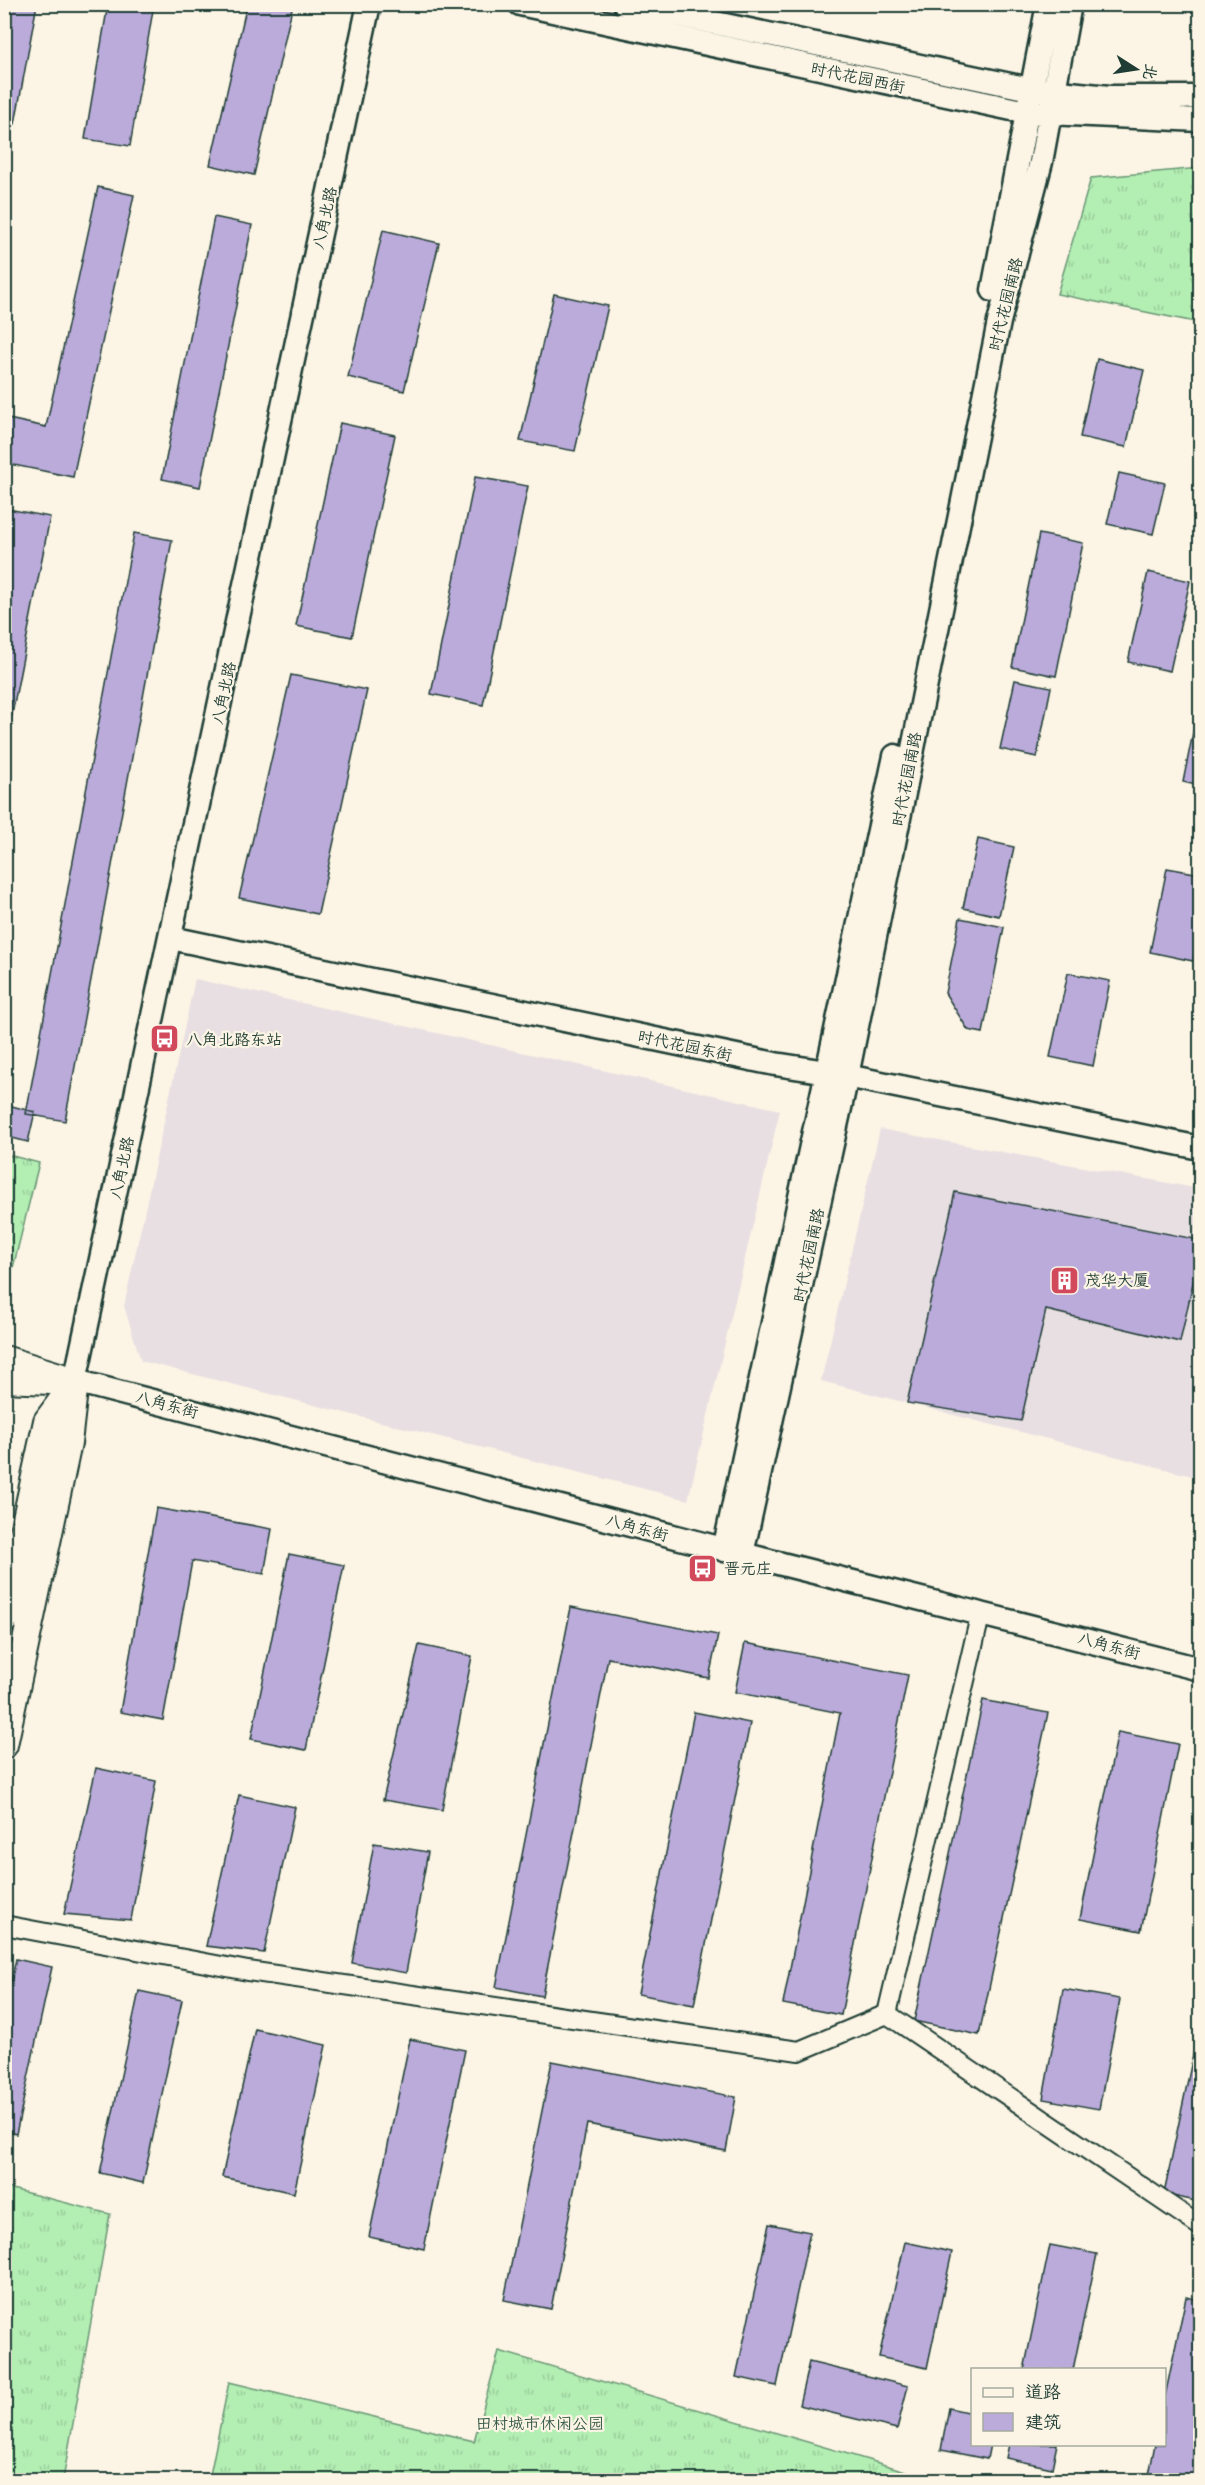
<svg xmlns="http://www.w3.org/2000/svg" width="1205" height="2485" viewBox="0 0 1205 2485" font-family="Sriracha,'LXGW WenKai TC',sans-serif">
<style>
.built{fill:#e8dfe2}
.grass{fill:url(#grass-tufts);stroke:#699674;stroke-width:1.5}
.building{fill:#bbabdb;stroke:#1f3d34;stroke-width:1.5}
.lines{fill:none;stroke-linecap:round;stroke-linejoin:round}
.minor-casing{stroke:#1f3d34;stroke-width:22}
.tertiary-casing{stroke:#1f3d34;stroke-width:27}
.secondary-casing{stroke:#1f3d34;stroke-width:30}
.minor{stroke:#fcf5e5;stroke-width:18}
.tertiary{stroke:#fcf5e5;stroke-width:22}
.secondary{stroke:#fcf5e5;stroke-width:26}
.labels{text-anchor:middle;stroke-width:4.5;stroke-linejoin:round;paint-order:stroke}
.street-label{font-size:16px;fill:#1f3d34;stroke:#fcf5e5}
.poi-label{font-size:16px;fill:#1f3d34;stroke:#fcf5e5;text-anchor:start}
.park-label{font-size:16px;fill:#355847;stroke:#fcf5e5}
</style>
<defs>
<pattern id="grass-tufts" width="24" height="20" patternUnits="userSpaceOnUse" patternTransform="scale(1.5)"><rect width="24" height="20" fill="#b3eeb3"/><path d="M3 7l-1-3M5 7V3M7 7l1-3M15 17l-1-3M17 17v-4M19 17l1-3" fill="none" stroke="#9acd9b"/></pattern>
</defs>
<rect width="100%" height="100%" fill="#fcf5e5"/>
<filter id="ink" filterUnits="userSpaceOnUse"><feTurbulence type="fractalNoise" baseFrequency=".0167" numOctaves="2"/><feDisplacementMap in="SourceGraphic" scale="12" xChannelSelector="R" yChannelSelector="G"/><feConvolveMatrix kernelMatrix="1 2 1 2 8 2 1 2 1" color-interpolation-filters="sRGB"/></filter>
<g filter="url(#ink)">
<path class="built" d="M195,979L780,1110L688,1500L141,1361L124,1306Z
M880,1129L1200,1189V1478L821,1381Z"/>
<path class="grass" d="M1200,168V323L1057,294L1091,178Z
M5,1154L39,1163L5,1300L4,1154Z
M4,2187L110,2214L63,2480H5Z
M499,2351L936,2480H209L229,2382L474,2441Z"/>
<path class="building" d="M4,4H37L15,124L4,122Z
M108,4H154L130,146L85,139Z
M247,4H293L254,175L210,165Z
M98,187L134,195L73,477L4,463V418L46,427Z
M214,217L252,225L200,487L162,479Z
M383,230L439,243L404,391L348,377Z
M554,294L608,306L575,451L520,441Z
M1097,359L1144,370L1126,447L1080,437Z
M340,423L395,435L352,637L296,626Z
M1119,473L1165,483L1153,534L1107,524Z
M475,477L528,486L483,705L431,694Z
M8,509L50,517L4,756V529Z
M134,533L172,540L65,1121L26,1114Z
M1039,534L1083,543L1056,676L1012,667Z
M1148,572L1190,581L1170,671L1128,662Z
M291,675L367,690L318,914L239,898Z
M1015,680L1051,687L1037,757L1000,749Z
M1200,698V786L1183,782Z
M978,839L1014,847L999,916L963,908Z
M1167,868L1200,874V923L1193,961L1150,952Z
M960,918L1004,927L983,1033L968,1030L945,993Z
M1068,973L1110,981L1093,1066L1050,1057Z
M4,1104L35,1112L28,1142L4,1136Z
M955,1192L1200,1240V1251L1180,1342L1046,1310L1021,1421L907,1403Z
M156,1508L272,1529L264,1574L192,1561L163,1720L120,1712Z
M289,1554L344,1565L306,1750L251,1739Z
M571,1607L718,1635L709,1678L608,1658L542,1996L496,1987Z
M745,1643L908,1675L841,2015L783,2004L840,1713L735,1692Z
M419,1645L472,1656L442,1810L383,1800Z
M983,1700L1048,1713L979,2035L914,2021Z
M694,1712L750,1723L694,2005L638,1994Z
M1118,1732L1178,1744L1141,1931L1080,1919Z
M96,1768L156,1781L131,1920L64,1914Z
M239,1795L295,1807L264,1953L206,1946Z
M374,1843L428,1852L406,1973L352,1963Z
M16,1959L52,1967L16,2134L4,2131V2012Z
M1063,1989L1120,1999L1099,2109L1043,2099Z
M139,1991L182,2000L143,2183L100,2173Z
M255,2029L326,2045L294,2193L222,2177Z
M410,2039L465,2050L424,2249L369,2237Z
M1195,2046L1200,2047V2202L1164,2194Z
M552,2061L736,2097L726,2151L587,2124L551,2309L504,2300Z
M769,2224L810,2232L777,2386L736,2377Z
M905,2242L952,2252L927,2368L879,2357Z
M1050,2245L1097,2254L1073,2370H1024Z
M1186,2297L1200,2300V2480H1148L1155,2444H1164V2401Z
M809,2362L908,2386L897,2429L799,2405Z
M949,2408L972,2413V2444H990L987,2459L941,2450Z
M1009,2444H1057L1052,2468L1006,2458Z"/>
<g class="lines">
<defs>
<path id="minor" d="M4,1925L248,1971L799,2051L887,2014L981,1612
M887,2014L1200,2226"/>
<path id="tertiary" d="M369,4L75,1381L742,1554L1200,1669
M520,4L1026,112L1200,120
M625,4L1030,89L1109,97H1200
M993,290L1048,4
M171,938L775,1064L827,1072L1200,1148
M724,1550L895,756
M742,1554L847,1076L999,322L1041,162L1070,4"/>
<path id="secondary" d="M4,1359L75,1381
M4,1379L51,1381
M4,1620L47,1421L74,1384
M4,1745L68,1443L75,1381"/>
</defs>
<use href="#minor" class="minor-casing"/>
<use href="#tertiary" class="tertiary-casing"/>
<use href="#secondary" class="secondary-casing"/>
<use href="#minor" class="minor"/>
<use href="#tertiary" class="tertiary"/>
<use href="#secondary" class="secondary"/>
</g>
</g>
<defs>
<symbol id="bus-square" viewBox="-11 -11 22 22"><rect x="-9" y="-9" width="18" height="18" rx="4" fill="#d1495b" stroke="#fcf5e5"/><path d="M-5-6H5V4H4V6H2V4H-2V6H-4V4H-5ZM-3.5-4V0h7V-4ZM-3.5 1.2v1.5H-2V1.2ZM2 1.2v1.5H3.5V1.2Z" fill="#fff"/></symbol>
<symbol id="building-square" viewBox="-11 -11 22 22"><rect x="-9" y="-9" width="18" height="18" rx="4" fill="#d1495b" stroke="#fcf5e5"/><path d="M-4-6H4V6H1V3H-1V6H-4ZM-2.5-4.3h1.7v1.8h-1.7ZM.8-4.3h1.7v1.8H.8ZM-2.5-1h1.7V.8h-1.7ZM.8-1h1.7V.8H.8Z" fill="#fff"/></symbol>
</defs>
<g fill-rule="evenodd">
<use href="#bus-square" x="148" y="1022" width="33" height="33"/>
<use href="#building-square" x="1048" y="1264" width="33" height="33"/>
<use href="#bus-square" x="686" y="1552" width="33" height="33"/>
</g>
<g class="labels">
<g class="street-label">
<text transform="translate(858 77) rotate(12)" y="6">时代花园西街</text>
<text transform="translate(324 218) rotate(-78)" y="6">八角北路</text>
<text transform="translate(1005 304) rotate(-76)" y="6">时代花园南路</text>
<text transform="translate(223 693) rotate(-78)" y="6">八角北路</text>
<text transform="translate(906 779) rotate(-79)" y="6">时代花园南路</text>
<text transform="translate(685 1045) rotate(12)" y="6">时代花园东街</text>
<text transform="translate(121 1168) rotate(-78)" y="6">八角北路</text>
<text transform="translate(808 1255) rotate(-78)" y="6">时代花园南路</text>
<text transform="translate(167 1404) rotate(15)" y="6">八角东街</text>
<text transform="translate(637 1527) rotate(15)" y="6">八角东街</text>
<text transform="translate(1109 1645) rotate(15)" y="6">八角东街</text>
</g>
<g class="poi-label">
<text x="186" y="1045">八角北路东站</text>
<text x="1085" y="1286">茂华大厦</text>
<text x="724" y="1574">晋元庄</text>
</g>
<g class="park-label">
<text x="540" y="2429">田村城市休闲公园</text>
</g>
</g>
<rect width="1205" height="2485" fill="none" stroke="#fcf5e5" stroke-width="24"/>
<rect x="12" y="12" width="1181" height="2461" fill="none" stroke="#1f3d34" stroke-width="2" filter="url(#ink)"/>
<rect x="971" y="2368" width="195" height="78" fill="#fcf5e5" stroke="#a4ab9e" stroke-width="1.5"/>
<rect x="983" y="2388" width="30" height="9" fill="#fcf5e5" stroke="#a4ab9e" stroke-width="1.5"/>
<text x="1025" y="2398" font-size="18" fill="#1f3d34">道路</text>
<rect x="983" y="2413" width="30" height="18" fill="#bbabdb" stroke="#a4ab9e" stroke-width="1.5"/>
<text x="1025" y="2428" font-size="18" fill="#1f3d34">建筑</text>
<g transform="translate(1136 69) rotate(102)" stroke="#fcf5e5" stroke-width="4.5" paint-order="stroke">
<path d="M0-4.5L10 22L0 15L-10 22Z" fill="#1f3d34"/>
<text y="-9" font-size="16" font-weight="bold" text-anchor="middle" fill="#1f3d34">北</text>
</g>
</svg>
